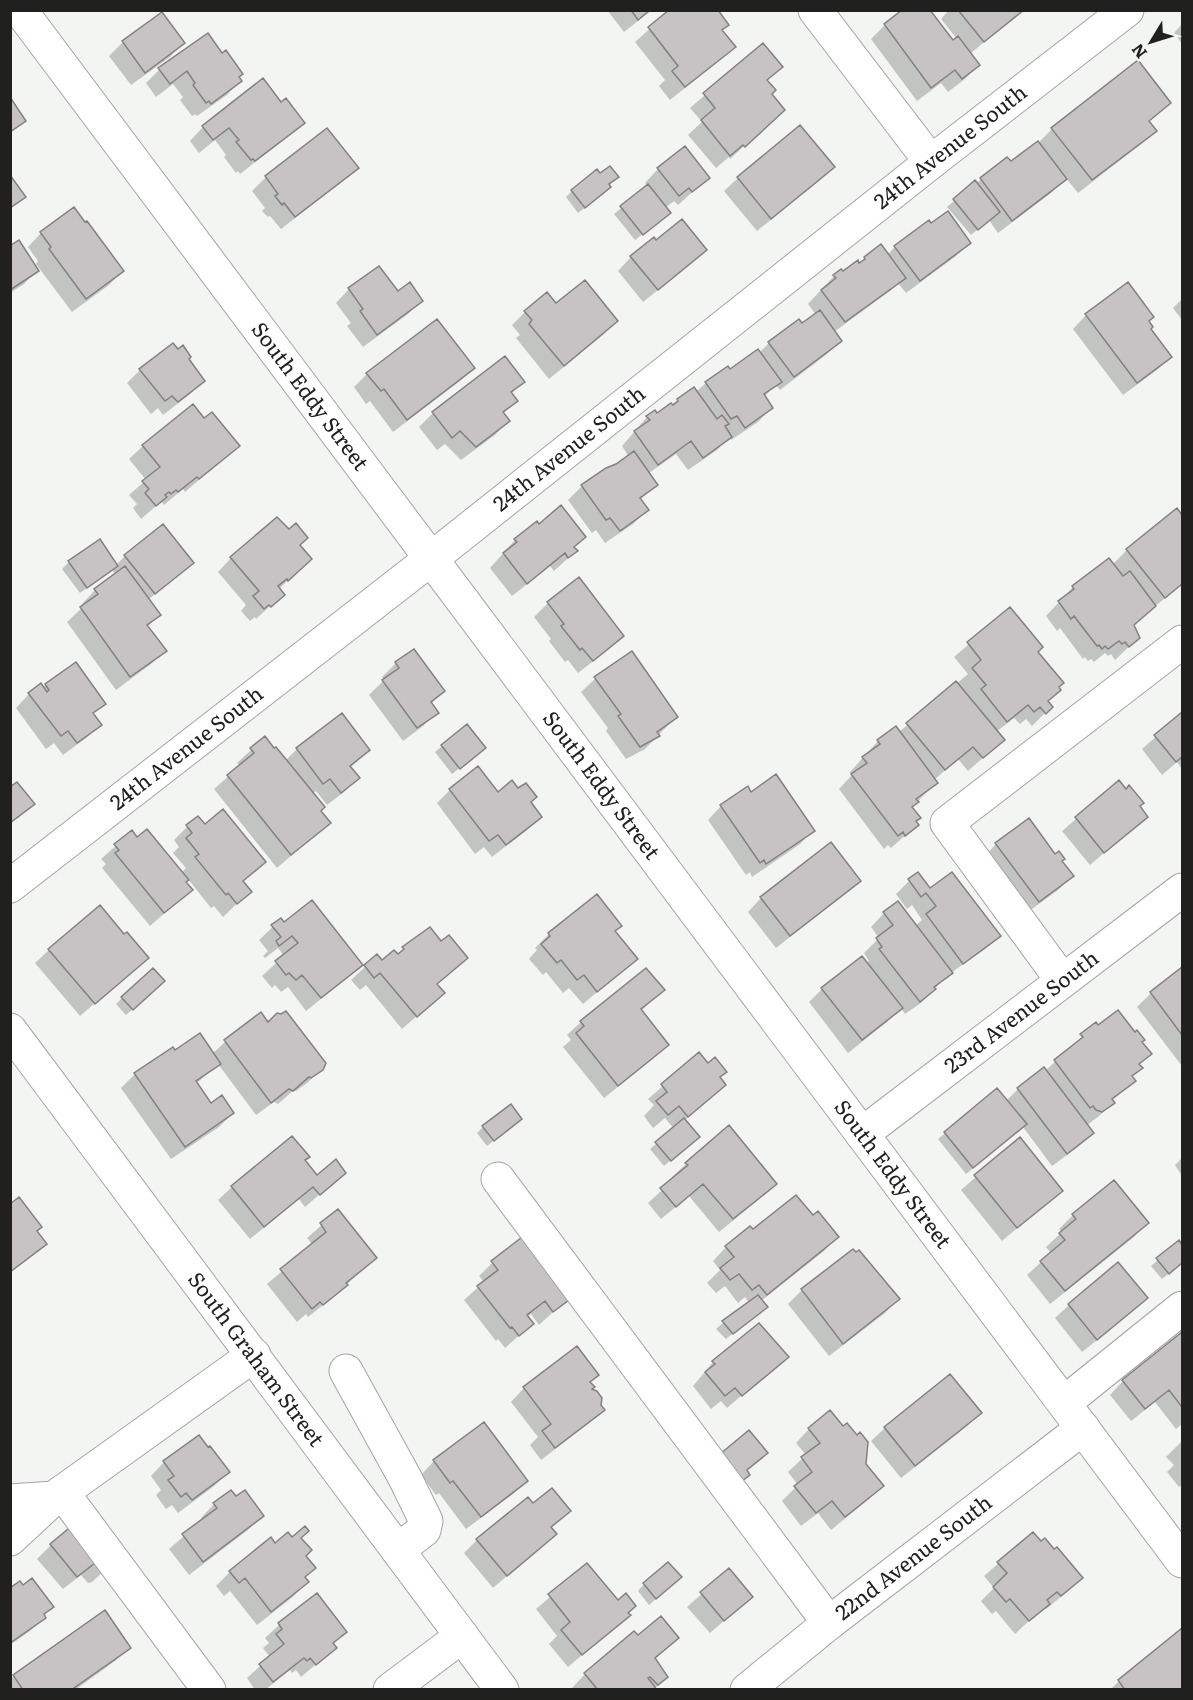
<svg xmlns="http://www.w3.org/2000/svg" width="1193" height="1700" viewBox="0 0 1193 1700" font-family="Literata,serif">
<style>
.shadow{fill:#0003}
.building{fill:#c7c3c4;stroke:#848080;stroke-width:1.5}
.lines{fill:none;stroke-linecap:round;stroke-linejoin:round}
.minor-casing{stroke:#a4a6a3;stroke-width:35}
.minor{stroke:#fff;stroke-width:33}
.labels{text-anchor:middle;stroke-width:4.5;stroke-linejoin:round;paint-order:stroke}
.street-label{font-size:21px;fill:#20201f;stroke:#f3f5f2}
</style>
<rect width="100%" height="100%" fill="#f3f5f2"/>
<path class="shadow" d="M607,10H652L624,32Z
M671,10L721,30L734,47L720,60L670,100L659,86L665,80L635,42Z
M949,10H1022L970,54L978,65L965,79L948,92L941,83L917,101L871,39L885,25L953,42L957,39L941,19Z
M162,14L183,43L170,57L131,85L109,56L123,42Z
M1182,24V44L1174,33Z
M207,35L240,81L227,95L197,116L195,114L192,116L180,100L183,97L173,84L156,97L146,83L159,70Z
M763,45L781,67L766,81L770,94L769,123L730,159L729,157L716,168L688,135L702,122L690,108Z
M1169,103L1148,122L1155,131L1141,144L1078,193L1066,178L1051,193L998,233L989,220L971,235L947,207L975,183L976,184L981,179L1010,163L1038,143L1052,129Z
M281,104L303,122L289,136L240,174L238,171L236,173L224,157L226,155L215,140L199,153L190,141L203,127Z
M327,130L357,168L343,181L281,229L270,216L268,217L262,211L265,208L252,191L266,177Z
M833,167L819,181L757,231L724,191L738,178Z
M658,169L708,178L678,205L674,201L665,208L662,219L635,240L614,214L648,186L645,183Z
M600,175L617,177L603,193L578,213L566,197L572,191Z
M85,224L122,271L109,285L72,312L36,264L38,261L28,247L41,233Z
M969,243L956,256L906,293L898,283L890,291L834,332L840,341L827,354L780,390L776,385L764,397L771,408L758,422L731,440L729,437L717,450L688,470L676,454L649,473L656,484L640,500L647,510L633,524L605,543L596,530L592,533L568,500L582,486L606,469L616,466L629,457L622,446L647,417L656,415L678,400L696,392L706,383L759,353L769,343L802,325L816,315L808,304L834,276L859,265L865,258L887,255L895,247Z
M10,247L37,270L24,284L10,293Z
M705,250L691,263L643,302L618,271L631,257Z
M349,289L398,293L421,300L408,314L363,347L347,326L351,323L336,303Z
M1182,299V320L1173,308Z
M556,305L616,321L603,335L549,379L516,338L520,335L512,325L525,312Z
M1086,315L1147,322L1149,329L1170,357L1157,370L1123,395L1073,329Z
M504,358L523,382L511,394L516,401L503,414L508,421L495,435L461,460L445,444L437,450L419,427L433,413Z
M187,359L203,381L190,394L163,415L158,408L151,414L127,383L140,370Z
M473,368L460,381L393,432L370,401L366,404L354,387L367,374Z
M143,446H238L185,492L183,489L164,505L162,502L156,506L141,519L133,508L137,504L129,495L146,480L129,459Z
M1177,510L1182,518V588L1181,586L1150,610L1133,626L1138,638L1115,660L1111,654L1108,656L1105,653L1094,662L1091,659L1088,661L1085,657L1083,659L1060,628L1057,631L1046,616L1073,587L1112,565L1127,550Z
M537,523L576,551L554,571L550,566L512,596L490,568L515,540Z
M299,545L296,572L279,589L283,594L256,619L255,617L250,621L241,611L246,605L218,572L231,558Z
M125,556L192,563L148,600L159,615L147,627L165,650L151,664L116,690L67,622L84,606L82,604L95,590L116,575L112,570L80,593L62,569L69,562L116,565Z
M579,579L622,636L609,649L578,673L568,660L565,662L549,641L551,639L534,617L548,603Z
M1010,609L1037,652L1047,702L1051,707L1032,726L1026,719L1020,724L1014,718L996,732L1003,740L968,771L958,759L934,780L936,783L911,808L919,818L915,822L917,825L891,848L888,845L884,849L839,789L852,775L850,772L878,741L899,732L968,674L954,657Z
M414,651L443,691L431,704L437,712L423,726L403,741L369,695L384,680L382,677L396,663Z
M631,653L676,717L645,749L626,759L606,731L608,728L581,692L595,679Z
M46,685L104,704L92,715L100,725L86,738L63,755L54,743L46,749L16,708L29,694Z
M1182,714V769L1177,762L1162,775L1142,749Z
M264,738L285,761L297,749L368,750L350,768L358,778L344,792L327,805L316,791L312,794L319,811L329,823L277,868L214,789L240,766L237,763Z
M442,746L478,754L452,774L435,752Z
M1119,782L1146,817L1090,865L1062,831Z
M10,789L33,804L10,824Z
M450,790L497,794L529,802L540,817L527,830L492,857L484,847L475,854L437,803Z
M721,806L813,830L800,844L752,877L750,872L746,875L708,820Z
M204,826L264,862L243,882L250,891L223,917L214,906L211,908L188,879L184,883L191,890L150,926L102,868L106,864L101,859L131,832L137,839L181,873L186,868L173,853L179,847L174,840L187,827Z
M996,844L1072,876L1058,890L1025,914L983,858Z
M859,881L845,894L776,948L748,912L761,898Z
M909,881L999,936L985,949L948,975L921,1003L905,1014L901,1008L887,1022L848,1053L809,1002L822,989L869,961L864,953L879,938L871,927L884,913L915,926L922,920L912,905L907,909L896,894Z
M280,920L284,924L361,965L347,978L306,1011L288,987L281,992L275,985L272,988L262,976L284,956L278,948L265,958L263,956L268,951L259,940Z
M620,926L614,932L636,959L583,1004L569,988L563,993L546,972L543,975L529,959L537,950L535,948L549,934Z
M430,930L441,943L466,958L436,985L443,993L402,1029L366,985L360,990L351,980L377,956L382,962L397,955Z
M124,936L147,958L80,1016L35,963L49,950Z
M1182,969V1066L1137,1007L1151,993Z
M157,987L126,1015L116,1004L122,998Z
M663,990L641,1011L667,1044L654,1058L604,1098L563,1047L571,1040L567,1035L581,1022Z
M261,1014L268,1024L322,1069L307,1083L296,1091L294,1090L278,1104L274,1102L256,1115L218,1064L196,1084L210,1105L233,1113L219,1127L171,1159L121,1088L135,1074L174,1052L212,1054L225,1042Z
M1095,1025L1134,1034L1150,1054L1138,1065L1141,1068L1131,1078L1134,1081L1111,1101L1113,1103L1099,1116L1086,1126L1092,1133L1078,1147L1052,1166L1023,1127L966,1174L938,1139L997,1090L1006,1101L1018,1089L1045,1071Z
M699,1055L724,1085L684,1121L691,1143L664,1166L650,1149L674,1129L665,1118L653,1128L644,1116L654,1105L648,1099Z
M514,1125L487,1146L477,1133L483,1127Z
M729,1127L775,1184L762,1197L719,1232L689,1196L661,1219L648,1203L674,1179L672,1177L686,1164Z
M1020,1139L1061,1191L1002,1241L961,1190Z
M1182,1158V1176L1175,1165Z
M304,1161L316,1177L344,1173L305,1207L299,1199L250,1239L218,1200L232,1187Z
M1114,1182L1147,1223L1134,1237L1050,1304L1027,1275L1051,1253L1046,1247L1062,1232L1059,1229L1073,1215Z
M10,1206L45,1244L10,1273Z
M338,1211L375,1258L332,1298L308,1317L306,1314L297,1322L267,1284L313,1245L307,1238Z
M812,1217L837,1237L824,1251L761,1301L766,1307L726,1339L716,1329L739,1309L749,1303L745,1297L738,1303L725,1286L716,1293L707,1283L720,1270L713,1261L726,1247L753,1231Z
M526,1237L567,1299L539,1325L531,1314L527,1317L532,1324L505,1348L498,1339L496,1341L464,1300L484,1282L479,1276L492,1263Z
M1179,1242L1182,1247V1263L1162,1279L1151,1266Z
M853,1251L898,1299L885,1313L829,1356L788,1304L802,1290Z
M1118,1265L1146,1298L1132,1312L1082,1352L1055,1318L1069,1305Z
M1182,1334V1424L1176,1429L1155,1402L1131,1421L1110,1395L1123,1381Z
M787,1356L727,1408L721,1401L711,1409L693,1386L713,1362Z
M589,1382L590,1390L603,1410L589,1423L541,1460L530,1445L538,1437L511,1402L524,1388Z
M980,1413L966,1427L901,1478L871,1441L885,1428Z
M809,1429L865,1464L882,1486L868,1500L831,1530L818,1513L801,1526L782,1501L798,1485L788,1472L806,1455L796,1443Z
M1182,1441V1485L1179,1487L1167,1472L1174,1465L1166,1457Z
M434,1461L526,1481L513,1494L466,1529L439,1493L436,1495L421,1475Z
M164,1462L228,1472L214,1486L178,1513L172,1505L166,1509L156,1495L161,1490L151,1476Z
M214,1504L262,1515L249,1529L189,1575L169,1549L203,1520L201,1518Z
M533,1505L569,1511L550,1529L555,1534L493,1588L464,1553L477,1540Z
M1032,1534L1081,1578L1067,1592L1046,1609L1044,1607L1015,1634L996,1611L992,1614L981,1601L994,1588L984,1576Z
M300,1538L304,1556V1578L307,1582L294,1596L257,1625L230,1591L224,1596L216,1586L230,1572L275,1545Z
M51,1545L97,1559L106,1569L92,1582L88,1583L81,1575L63,1589L37,1559Z
M587,1565L628,1616L568,1667L549,1644L557,1636L536,1609Z
M729,1570L751,1597L710,1633L687,1607Z
M644,1584H673L649,1605L638,1591Z
M10,1590L52,1607L30,1631L10,1645Z
M316,1595L345,1632L333,1645L335,1648L301,1677L296,1670L292,1673L290,1670L265,1690H255L247,1678L270,1657L263,1648L269,1643L265,1638L279,1625Z
M104,1612L129,1647L115,1661L75,1690H10V1679L14,1676Z
M1182,1630V1690H1110L1119,1681Z
M637,1637L677,1638L654,1660L666,1677L654,1690H573L572,1688L585,1674Z"/>
<path class="building" d="M631,10H650L638,20Z
M669,10H718L729,25L722,30L736,47L685,87L672,71L678,66L648,27Z
M902,10H930L953,40L958,36L980,65L962,79L955,70L931,88L884,24Z
M958,10H1024L984,42Z
M162,12L185,43L145,73L122,41Z
M208,33L222,53L226,50L243,74L239,77L242,81L211,104L209,101L206,103L193,85L195,83L187,71L170,84L158,68Z
M763,43L783,67L767,80L776,90L772,94L785,110L745,147L743,145L730,156L701,120L715,108L703,93Z
M1138,60L1171,103L1149,121L1157,131L1092,180L1051,128Z
M263,78L281,102L286,98L305,123L255,161L253,159L251,160L236,142L239,140L229,128L213,140L202,126Z
M10,97L26,121L10,132Z
M800,125L835,167L771,219L737,177Z
M327,128L359,168L295,217L284,203L282,205L275,196L278,194L265,176Z
M1038,141L1067,179L1012,221L980,178L1007,157L1011,161Z
M685,146L710,178L692,192L689,188L679,196L657,168Z
M610,166L619,177L609,184L611,187L585,208L571,190L597,169L600,173Z
M10,175L26,197L10,208Z
M975,180L1000,212L978,230L953,199Z
M648,184L671,213L643,235L620,206Z
M74,207L85,222L87,221L124,271L86,299L49,249L51,247L40,232Z
M948,211L971,243L920,281L894,246L929,220L931,223Z
M682,219L707,250L658,290L630,256L654,237L656,240Z
M19,240L39,271L10,290V246Z
M881,244L906,278L845,322L821,290L836,278L833,275L841,269L843,271L858,260L859,263L865,259L864,257Z
M379,266L398,291L410,282L423,301L377,335L360,311L363,309L348,288Z
M585,280L618,321L564,366L529,324L532,320L524,311L547,292L556,303Z
M1128,282L1154,317L1149,321L1153,327L1151,329L1172,357L1137,383L1085,314Z
M820,310L842,341L794,377L768,342L799,319L802,323Z
M437,319L475,368L407,420L384,389L381,391L366,373Z
M173,343L178,349L183,345L191,357L189,359L205,381L178,402L172,396L165,401L139,369Z
M758,349L782,382L764,394L773,408L745,428L737,416L731,419L705,382L728,366L730,369Z
M505,356L525,382L511,392L518,401L503,412L510,421L476,447L460,431L452,438L432,412Z
M694,387L717,419L722,415L729,424L725,426L732,437L703,458L691,441L658,465L634,431L650,420L646,416L655,410L657,413L671,403L673,405L678,401L677,399Z
M193,404L204,418L212,412L240,446L199,479L197,477L178,492L176,490L171,494L169,492L165,495L167,497L156,506L145,493L149,489L142,481L160,467L142,445Z
M634,451L658,485L640,498L649,510L620,531L610,518L606,520L581,485L606,468L616,464Z
M561,505L586,537L574,547L578,551L568,558L565,553L527,584L503,553L517,542L514,539L537,521L539,524Z
M1177,508L1182,515V584L1165,598L1126,549Z
M277,517L289,529L296,523L308,538L300,545L312,559L288,581L287,579L278,586L285,595L271,607L269,605L264,609L253,596L259,591L230,557Z
M163,524L194,563L155,594L124,555Z
M100,539L118,566L87,588L68,561Z
M1109,558L1123,576L1130,571L1156,606L1134,625L1140,638L1129,647L1125,642L1122,644L1119,641L1108,649L1105,646L1102,649L1099,645L1097,646L1074,616L1071,619L1058,601L1074,589L1072,586Z
M125,566L161,615L147,625L167,651L130,677L80,607L98,594L94,589Z
M579,577L624,636L593,661L582,648L580,650L561,626L564,624L547,602Z
M1010,607L1043,647L1038,652L1064,683L1059,687L1061,690L1048,701L1053,707L1046,714L1040,707L1034,712L1028,705L1007,722L981,689L986,685L972,668L981,660L967,642Z
M414,649L445,691L431,702L439,713L417,728L382,680L399,668L395,662Z
M632,651L678,717L657,732L660,736L640,747L618,716L621,714L594,677Z
M76,662L106,704L93,713L102,725L77,743L68,731L61,736L28,693L41,683L47,692L49,690L45,684Z
M956,681L1005,740L983,758L973,747L945,770L906,723Z
M1182,712V757L1176,762L1154,735Z
M342,713L370,750L350,766L360,778L341,793L330,779L323,784L296,748Z
M467,724L486,748L460,769L441,745Z
M896,726L938,783L916,799L919,802L912,807L921,818L916,821L919,825L905,836L903,832L898,836L851,774L867,763L862,757L880,744L877,740Z
M265,736L274,748L276,747L325,807L321,811L331,823L291,855L227,775L254,753L250,748Z
M478,766L498,792L512,780L518,788L526,783L537,797L531,802L542,817L506,845L498,835L489,841L449,789Z
M776,774L815,831L766,864L764,860L760,863L720,805L748,786L751,792Z
M1119,780L1126,789L1129,785L1144,803L1140,806L1148,817L1104,853L1075,817Z
M17,782L35,804L10,823V787Z
M223,809L266,862L243,881L252,892L237,904L228,893L226,895L195,857L199,854L186,838L192,833L186,825L198,816L205,824Z
M1029,818L1055,854L1059,851L1065,859L1062,861L1074,876L1039,902L995,843Z
M147,829L189,880L186,882L193,890L164,913L115,853L119,850L114,844L132,830L137,837Z
M831,842L861,881L790,936L760,897Z
M918,872L930,888L952,872L1001,936L963,964L926,914L936,906L926,893L921,897L908,879Z
M597,894L622,926L615,931L638,959L597,992L584,975L577,980L561,960L557,963L541,944L550,936L548,933Z
M312,900L363,965L321,998L302,975L296,980L289,973L286,975L275,961L298,943L292,936L279,946L276,941L281,937L271,925L281,918L284,922Z
M898,901L953,973L934,987L936,989L920,1002L879,949L882,947L876,938L893,925L883,912Z
M100,905L124,934L127,932L149,958L95,1004L48,949Z
M430,927L441,941L449,935L468,958L437,984L445,993L417,1017L380,973L374,978L364,965L377,954L382,960L394,950L398,954L404,949L402,947Z
M862,956L903,1008L862,1040L821,988Z
M1182,967V1035L1150,992Z
M153,968L165,981L133,1010L121,997Z
M646,968L665,990L641,1009L669,1045L618,1086L576,1033L584,1026L580,1021Z
M1118,1010L1135,1032L1137,1030L1145,1040L1142,1042L1152,1054L1139,1064L1143,1068L1132,1076L1136,1081L1112,1099L1115,1103L1102,1112L1096,1110L1093,1106L1090,1108L1054,1060L1083,1037L1080,1034L1096,1022L1098,1025Z
M286,1011L326,1063L323,1070L311,1078L309,1077L293,1091L289,1089L271,1103L224,1040L261,1012L268,1022L277,1013L281,1014Z
M200,1033L221,1064L196,1081L211,1103L222,1095L234,1113L185,1147L134,1073L173,1047L175,1050Z
M699,1052L708,1063L715,1057L727,1072L720,1077L726,1085L688,1117L679,1106L668,1115L656,1101L667,1092L661,1084Z
M1044,1067L1094,1133L1067,1154L1017,1088Z
M997,1088L1027,1124L973,1168L944,1132Z
M511,1104L522,1119L494,1141L482,1126Z
M684,1118L700,1137L671,1161L655,1142Z
M729,1125L777,1184L733,1219L703,1184L676,1207L660,1188L688,1165L685,1163Z
M292,1136L310,1157L305,1160L317,1175L336,1159L346,1173L320,1195L313,1187L264,1227L231,1186Z
M1020,1137L1063,1191L1017,1228L974,1175Z
M1114,1180L1149,1223L1065,1291L1040,1261L1065,1240L1059,1233L1076,1219L1072,1214Z
M796,1195L813,1215L818,1211L839,1237L767,1295L759,1285L752,1290L739,1274L730,1280L720,1268L734,1257L725,1246L750,1226L753,1229Z
M19,1197L42,1227L37,1231L47,1244L10,1272V1204Z
M338,1209L377,1258L346,1283L348,1285L323,1305L320,1302L312,1309L280,1269L326,1232L320,1223Z
M526,1234L569,1300L553,1312L545,1301L527,1315L534,1324L519,1336L512,1327L510,1328L477,1286L498,1270L491,1261Z
M1179,1240L1182,1245V1263L1169,1274L1156,1258Z
M853,1249L856,1252L859,1250L900,1299L843,1344L801,1289Z
M1118,1262L1148,1298L1097,1340L1068,1304Z
M758,1295L768,1307L733,1334L722,1321Z
M759,1323L789,1357L742,1396L735,1388L725,1396L705,1372L715,1364L712,1361Z
M1182,1332V1407L1169,1390L1145,1409L1122,1380Z
M577,1346L599,1375L590,1382L595,1387L592,1389L597,1391L602,1398L601,1405L605,1410L555,1448L542,1431L551,1424L523,1387Z
M950,1374L982,1413L915,1466L884,1427Z
M830,1410L843,1426L847,1423L857,1435L860,1432L868,1442L866,1464L884,1486L845,1517L832,1501L816,1513L794,1486L812,1472L801,1457L820,1443L808,1428Z
M484,1422L528,1481L481,1517L453,1481L450,1483L433,1460Z
M749,1430L768,1453L747,1470L750,1475L742,1481L720,1454Z
M199,1435L208,1447L210,1446L230,1472L192,1500L186,1493L181,1497L168,1480L174,1476L163,1461Z
M552,1488L571,1511L551,1527L557,1534L507,1576L476,1539L528,1497L533,1503Z
M231,1490L236,1496L245,1490L264,1516L203,1562L182,1534L217,1508L213,1503Z
M74,1524L95,1563L77,1577L50,1544Z
M305,1526L309,1531L301,1538L312,1550L306,1556L316,1568L305,1577L309,1582L271,1612L245,1578L239,1583L229,1571L271,1537L275,1543L288,1532L292,1537Z
M1033,1532L1041,1541L1045,1538L1054,1549L1057,1547L1083,1578L1061,1596L1057,1592L1047,1600L1050,1604L1029,1621L1010,1599L1006,1602L993,1587L1007,1573L997,1562Z
M668,1562L682,1577L656,1599L643,1583Z
M587,1563L618,1600L626,1593L636,1606L628,1613L631,1615L582,1655L561,1630L570,1622L548,1594Z
M729,1568L753,1597L724,1621L700,1592Z
M32,1578L54,1607L44,1614L46,1618L10,1643V1588L20,1581L23,1585Z
M317,1593L347,1632L333,1643L337,1648L316,1665L310,1658L307,1661L304,1658L273,1682L259,1664L284,1644L276,1634L282,1629L278,1623Z
M105,1610L131,1648L71,1690H23L13,1675Z
M661,1616L679,1638L655,1658L668,1677L658,1685L650,1677L648,1678L655,1687V1690H598L584,1673L634,1631L638,1635Z
M1182,1628V1690H1125L1118,1680Z"/>
<g class="lines">
<defs>
<g id="minor">
<path id="s1" d="M20,10L1182,1561"/>
<path d="M815,10L931,162"/>
<path id="s2" d="M10,886L432,558L931,162L1127,10"/>
<path d="M1062,980L947,823L1182,642"/>
<path id="s3" d="M10,1030L502,1690"/>
<path id="s4" d="M862,1134L1182,890"/>
<path d="M498,1179L829,1623"/>
<path d="M346,1371L405,1478L426,1521L424,1530L398,1550"/>
<path d="M1064,1403L1182,1308"/>
<path d="M62,1492L209,1690"/>
<path d="M10,1501L54,1498L254,1355"/>
<path d="M10,1539L54,1498"/>
<path d="M390,1690L462,1636"/>
<path id="s5" d="M747,1690L829,1623L1083,1428"/>
</g>
</defs>
<use href="#minor" class="minor-casing"/>
<use href="#minor" class="minor"/>
</g>
<g class="labels">
<g class="street-label">
<text dy="7" stroke="none"><textPath href="#s2" startOffset="1196">24th Avenue South</textPath></text>
<text dy="7" stroke="none"><textPath href="#s1" startOffset="483">South Eddy Street</textPath></text>
<text dy="7" stroke="none"><textPath href="#s2" startOffset="710">24th Avenue South</textPath></text>
<text dy="7" stroke="none"><textPath href="#s2" startOffset="224">24th Avenue South</textPath></text>
<text dy="7" stroke="none"><textPath href="#s1" startOffset="969">South Eddy Street</textPath></text>
<text dy="7" stroke="none"><textPath href="#s4" startOffset="201">23rd Avenue South</textPath></text>
<text dy="7" stroke="none"><textPath href="#s1" startOffset="1455">South Eddy Street</textPath></text>
<text dy="7" stroke="none"><textPath href="#s3" startOffset="411">South Graham Street</textPath></text>
<text dy="7" stroke="none"><textPath href="#s5" startOffset="213">22nd Avenue South</textPath></text>
</g>
</g>
<rect width="1193" height="1700" fill="none" stroke="#20201f" stroke-width="24"/>
<g transform="translate(1151 42) rotate(232)" stroke="#f3f5f2" stroke-width="4.5" paint-order="stroke">
<path d="M0-4.5L10 22L0 15L-10 22Z" fill="#20201f"/>
<text y="-9" font-size="16" font-weight="bold" text-anchor="middle" fill="#20201f">N</text>
</g>
</svg>
